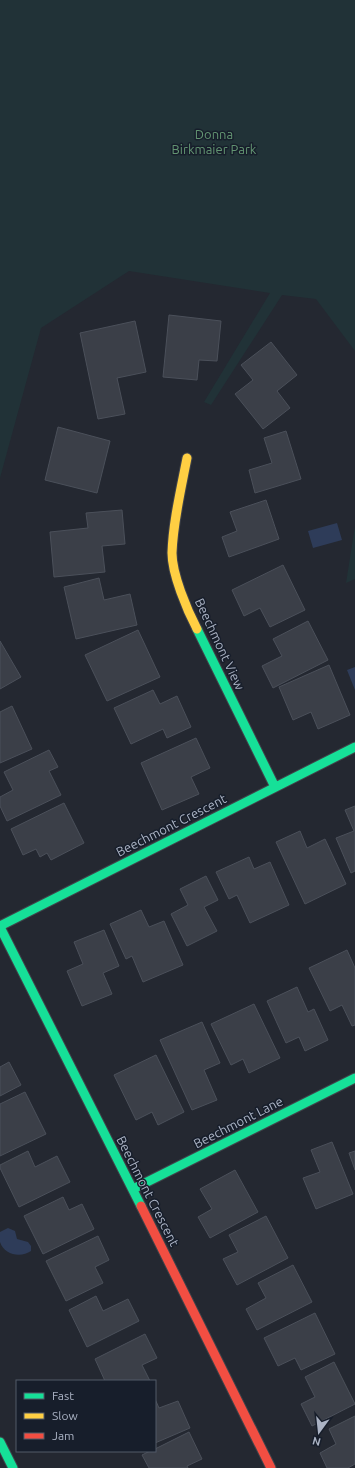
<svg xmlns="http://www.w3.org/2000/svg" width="355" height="1468" viewBox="0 0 355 1468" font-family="Ubuntu,sans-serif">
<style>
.green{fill:#213237}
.water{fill:#2e3c59}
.building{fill:#3b3f48;stroke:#4b505a}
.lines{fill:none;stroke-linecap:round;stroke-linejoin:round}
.fast-casing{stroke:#40434a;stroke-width:11}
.slow-casing{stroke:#40434a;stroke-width:11}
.jam-casing{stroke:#40434a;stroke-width:11}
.fast{stroke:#16e098;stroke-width:9}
.slow{stroke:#ffcf43;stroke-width:9}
.jam{stroke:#f24e42;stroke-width:9}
.labels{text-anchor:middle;stroke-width:3;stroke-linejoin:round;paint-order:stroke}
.park-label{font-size:13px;fill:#639572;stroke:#171e2b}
.street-label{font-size:13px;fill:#abb3c4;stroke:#171e2b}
</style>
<rect width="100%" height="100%" fill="#242831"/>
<path class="green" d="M0,0H355V351L316,299L282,295L211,405L204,402L270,293L129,271L41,328L0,478Z
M355,526V579L346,583Z"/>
<path class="water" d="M337,523L342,540L313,548L308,531Z
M355,667V690L347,670Z
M8,1228L15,1231L17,1239L28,1242L31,1246V1251C21,1258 4,1255 0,1242C0,1239 0,1235 0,1232Z"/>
<path class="building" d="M169,315L221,321L217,361L199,360L197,380L163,377Z
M135,321L146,372L117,378L125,414L98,419L80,333Z
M271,342L297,375L277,391L290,408L263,429L235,394L253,380L241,365Z
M58,427L110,441L97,493L45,480Z
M286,431L301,479L255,493L249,470L272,463L264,438Z
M266,500L279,539L229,557L222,537L237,531L230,512Z
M122,510L125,544L102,546L105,572L54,577L50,532L88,528L86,513Z
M283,565L305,610L270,627L260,608L244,616L232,590Z
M99,578L104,600L130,594L137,625L76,639L64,587Z
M308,621L328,660L273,688L262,666L282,656L273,639Z
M138,630L160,677L107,701L85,655Z
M0,641L21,677L0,689Z
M329,665L350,715L318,729L311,712L293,720L279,687Z
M153,690L160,704L177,696L191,727L167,738L163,729L131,744L114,708Z
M12,706L32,749L0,763V712Z
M196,738L210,768L191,777L199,794L162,810L141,763Z
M49,750L58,767L49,771L61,795L7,821L0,806V797L13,790L4,772Z
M64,803L84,843L51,860L47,853L40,857L36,849L23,855L11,829Z
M355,806V871L351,873L336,838L354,831L345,810Z
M300,831L307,848L325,839L346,884L305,904L276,842Z
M249,857L254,869L270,862L289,905L250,923L237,895L229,899L216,872Z
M206,876L218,900L204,907L217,931L187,946L171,914L188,905L180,889Z
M141,910L149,927L164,921L183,965L143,982L132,956L126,959L110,924Z
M104,930L119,966L103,973L112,994L82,1006L67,971L83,964L74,942Z
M347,950L355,968V1025L352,1026L342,1005L330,1011L309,968Z
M297,987L308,1012L314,1009L328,1040L305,1051L299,1037L286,1043L267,1001Z
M254,1004L280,1058L249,1073L243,1059L231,1065L211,1024Z
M202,1022L220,1063L204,1070L217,1100L192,1110L160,1040Z
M156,1055L184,1112L158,1125L152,1112L136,1120L114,1075Z
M9,1062L21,1085L0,1096V1067Z
M25,1092L46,1134L0,1156V1104Z
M332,1142L353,1194L316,1209L303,1178L320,1172L311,1150Z
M28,1151L35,1167L57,1156L70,1182L19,1207L0,1168V1165Z
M355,1151V1170L349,1153Z
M235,1170L258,1212L210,1238L198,1217L212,1209L200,1189Z
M63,1197L69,1210L82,1204L94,1229L43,1254L24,1216Z
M266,1216L288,1258L237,1285L223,1259L238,1252L229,1235Z
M98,1236L109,1260L95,1267L103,1283L66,1301L46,1261Z
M293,1265L312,1302L257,1330L246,1309L266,1298L258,1283Z
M96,1296L103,1311L128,1299L139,1321L87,1347L69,1310Z
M315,1313L335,1354L301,1370L295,1358L278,1366L264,1338Z
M145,1334L157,1358L142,1365L150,1381H105L95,1359Z
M334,1362L355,1404L312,1426L301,1404L315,1397L305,1377Z
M155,1399L159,1408L178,1401L190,1428L155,1443Z
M355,1416V1464L348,1468H327L320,1453L336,1444L329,1429Z
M189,1432L202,1459L187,1466L188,1468H149L142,1455L150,1451H155V1449Z"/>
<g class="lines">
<defs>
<path id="fast" d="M197,629L275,787
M0,926L355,747
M0,927L141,1206
M133,1189L355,1078
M0,1442L13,1468"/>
<path id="slow" d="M187,458C181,489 173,522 172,553C172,574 187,610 197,629"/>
<path id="jam" d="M141,1206L271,1468"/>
</defs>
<use href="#fast" class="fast-casing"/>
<use href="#slow" class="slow-casing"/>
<use href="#jam" class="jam-casing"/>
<use href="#fast" class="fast"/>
<use href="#slow" class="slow"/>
<use href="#jam" class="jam"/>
</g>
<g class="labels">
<g class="park-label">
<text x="214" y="139">Donna<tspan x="214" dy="15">Birkmaier Park</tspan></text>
</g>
<g class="street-label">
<text transform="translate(220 644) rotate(65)" y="5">Beechmont View</text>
<text transform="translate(171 825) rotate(-27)" y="5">Beechmont Crescent</text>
<text transform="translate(238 1122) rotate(-27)" y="5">Beechmont Lane</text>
<text transform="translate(148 1191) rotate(63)" y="5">Beechmont Crescent</text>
</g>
</g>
<rect x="16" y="1380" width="140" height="72" fill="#171e2b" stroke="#525a68"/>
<rect x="24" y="1393" width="20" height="6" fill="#16e098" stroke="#525a68"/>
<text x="52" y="1400" font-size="12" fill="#abb3c4">Fast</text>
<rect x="24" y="1413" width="20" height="6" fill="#ffcf43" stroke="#525a68"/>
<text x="52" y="1420" font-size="12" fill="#abb3c4">Slow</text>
<rect x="24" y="1433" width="20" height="6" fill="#f24e42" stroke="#525a68"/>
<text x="52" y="1440" font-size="12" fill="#abb3c4">Jam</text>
<g transform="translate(319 1432) rotate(195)" stroke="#171e2b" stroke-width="3" paint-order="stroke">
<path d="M0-3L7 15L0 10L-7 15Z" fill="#abb3c4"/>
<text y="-6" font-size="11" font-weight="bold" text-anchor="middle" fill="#abb3c4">N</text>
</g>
</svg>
